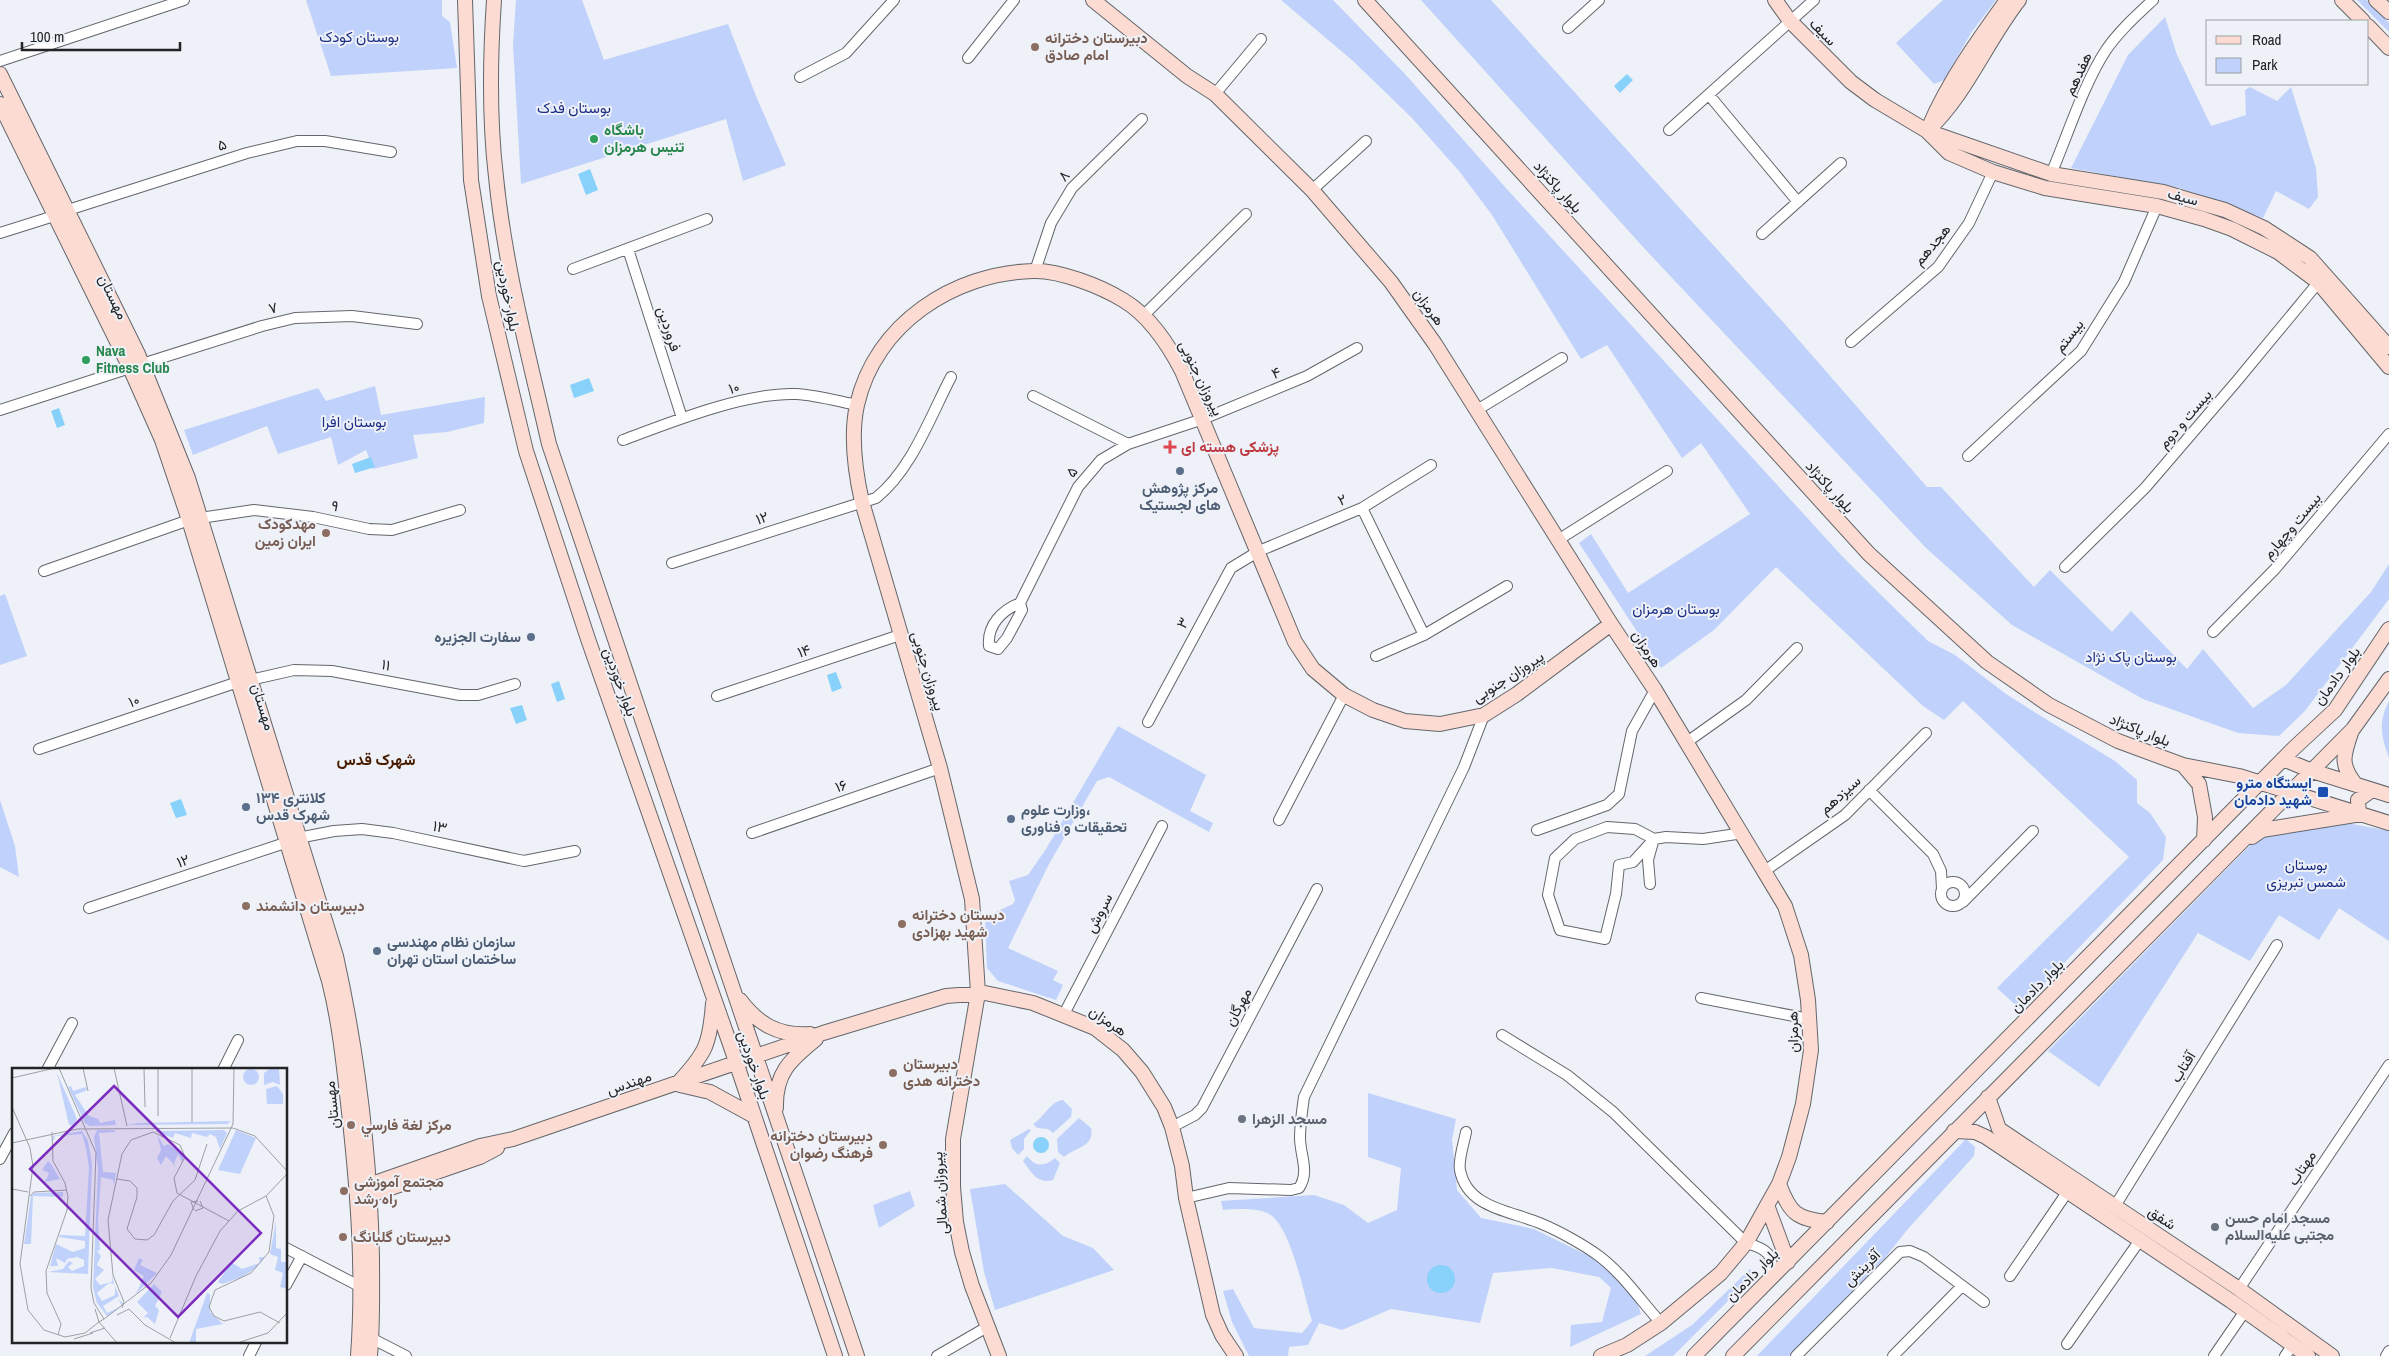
<svg xmlns="http://www.w3.org/2000/svg" width="2389" height="1356" viewBox="0 0 2389 1356" font-family="'Archivo Narrow',Vazirmatn,sans-serif">
<style>
.green{fill:#c0d1fb}
.water{fill:#87d1fa}
.lines{fill:none;stroke-linecap:round;stroke-linejoin:round}
.street-casing{stroke:#64666c;stroke-width:12}
.secondary-casing{stroke:#64666c;stroke-width:16}
.street{stroke:#fff;stroke-width:10}
.secondary{stroke:#fcdcd2;stroke-width:14}
.education-dot{fill:#8d6e63;stroke:#eef1f7;stroke-width:2}
.leisure-dot{fill:#2e9e5b;stroke:#eef1f7;stroke-width:2}
.health-dot{fill:#e0444e;stroke:#eef1f7;stroke-width:2}
.service-dot{fill:#5c6f8a;stroke:#eef1f7;stroke-width:2}
.transit-dot{fill:#1a4fb4;stroke:#eef1f7;stroke-width:2}
.worship-dot{fill:#6b7280;stroke:#eef1f7;stroke-width:2}
.labels{text-anchor:middle;stroke-width:4;stroke-linejoin:round;paint-order:stroke}
.street-label{font-size:15px;fill:#222326;stroke:#eef1f7}
.park-label{font-size:15px;fill:#1c2f86;stroke:#eef1f7}
.education-label{font-size:15px;font-weight:bold;fill:#785e54;stroke:#eef1f7;text-anchor:start}
.leisure-label{font-size:15px;font-weight:bold;fill:#27864d;stroke:#eef1f7;text-anchor:start}
.health-label{font-size:15px;font-weight:bold;fill:#be3a42;stroke:#eef1f7;text-anchor:start}
.service-label{font-size:15px;font-weight:bold;fill:#4e5e75;stroke:#eef1f7;text-anchor:start}
.transit-label{font-size:15px;font-weight:bold;fill:#164399;stroke:#eef1f7;text-anchor:end}
.worship-label{font-size:15px;font-weight:bold;fill:#5b616d;stroke:#eef1f7;text-anchor:start}
.neighbourhood-label{font-size:16px;font-weight:bold;fill:#491c00;stroke:#eef1f7}
.inset-road{fill:none;stroke:#9c9fa3;stroke-width:1}
.view{fill:#7b2cbf;fill-opacity:0.15;stroke:#7b2cbf;stroke-width:2.5}
.inset-edge{fill:none;stroke:#222326;stroke-width:2.5}
</style>
<rect width="100%" height="100%" fill="#eef1f7"/>
<path class="green" d="M306,0H442V16L450,22L457,68L331,76Z
M516,0H582L604,60L728,24L756,96L786,165L743,181L726,119L521,184L513,45Z
M1281,0H1333L1405,74L1505,187L1842,556L1881,595L1928,641L1955,655L2006,694L2036,713L2115,761L2137,780V803L2150,813L2166,837L2163,860L2020,1009L1997,988L2129,857L1963,701L1944,720L1923,706L1776,567L1714,630L1661,668L1579,543L1591,534L1628,593L1750,514L1701,443L1682,458L1607,345L1581,359L1492,215L1459,171L1411,117L1353,61Z
M1421,0H1491L1783,322L1927,487H1941L2034,587L2050,570L2112,632L2131,611L2187,669L2203,649L2253,708L2286,685L2371,592L2389,564V599L2305,711L2279,736L2238,733L2143,699L2012,625L1926,548L1643,247Z
M1943,0H1996L1971,33L1944,80L1934,84L1896,43Z
M2357,0H2367L2389,23V32Z
M2165,17L2177,55L2211,126L2246,115L2245,90L2250,87L2277,101L2291,87L2316,168L2318,197L2309,209L2276,191L2263,218L2180,188L2071,168L2128,55Z
M375,386L381,415L485,397L484,423L447,432L413,435L418,458L373,469L366,450L338,465L331,437L278,454L267,426L193,455L184,430L318,388L326,401Z
M5,594L27,656L0,665V596Z
M2389,701V758C2381,736 2378,722 2389,701Z
M1118,726L1206,775L1190,811L1213,823L1209,832L1109,777L1097,781L1049,864L1008,948L1058,971L1053,980L1063,985L1056,1000L998,981L987,968L985,917L1013,904L1015,900L1009,881L1028,875L1046,849Z
M0,800L15,846L19,877L0,867Z
M2342,822L2389,831V941L2339,908L2319,940L2279,915L2250,961L2198,933L2099,1087L2048,1051L2257,838L2278,831Z
M1368,1093L1456,1119L1452,1140L1457,1190L1481,1218L1534,1229L1601,1262L1637,1302L1641,1314L1570,1347L1571,1325L1602,1322L1611,1288L1599,1277L1552,1268L1493,1273L1480,1323L1391,1309L1342,1330L1319,1323L1308,1345L1289,1347L1288,1356H1249L1232,1322L1223,1291L1233,1289L1254,1328L1302,1333L1312,1321C1304,1295 1292,1232 1272,1216C1261,1207 1237,1209 1223,1210L1221,1201L1314,1195L1344,1205L1368,1223L1397,1210L1401,1168L1368,1157Z
M1063,1100L1072,1109L1071,1117L1053,1133L1048,1129L1037,1128L1033,1124C1045,1117 1049,1102 1063,1100Z
M1079,1118L1091,1128C1095,1147 1075,1147 1064,1157L1058,1152L1057,1139Z
M1029,1129L1031,1130L1024,1139V1149L1018,1155L1012,1148L1010,1140Z
M1966,1139L1975,1147L1974,1156L1907,1230L1885,1258L1789,1356H1757Z
M1027,1156C1035,1167 1045,1167 1055,1158L1060,1163L1053,1180C1038,1185 1031,1172 1023,1161Z
M1005,1184L1063,1236L1093,1248L1114,1270L995,1310L984,1272L970,1189Z
M910,1191L915,1206L879,1228L873,1205Z
M1750,1269L1755,1274L1673,1356H1645L1692,1325Z"/>
<path class="water" d="M1627,74L1633,80L1620,93L1614,86Z
M590,169L598,190L586,195L578,174Z
M589,378L594,391L574,398L570,385Z
M59,408L65,425L57,428L51,411Z
M371,457L375,467L355,473L352,464Z
M836,672L842,688L832,692L827,675Z
M559,681L565,699L557,702L551,684Z
M522,705L527,720L516,724L510,708Z
M181,799L187,815L176,818L170,803Z
M1033 1145a8 8 0 1 1 16 0a8 8 0 1 1-16 0Z
M1427 1279a14 14 0 1 1 28 0a14 14 0 1 1-28 0Z"/>
<g class="lines">
<defs>
<path id="street" d="M1568,28L1599,0
M968,58L1014,0
M0,61L184,0
M800,77L846,53L894,0
M1215,94L1261,39
M1709,95L1798,202
M1669,130L1814,0
M2051,174C2067,137 2084,83 2106,50C2119,31 2136,16 2153,0
M1312,190L1366,141
M68,210L247,153L297,141H325L391,152
M0,233L54,216
M1762,234L1841,163
M628,249L682,418
M573,269L707,219
M1035,271L1051,223L1072,188L1142,119
M1143,316L1246,214
M1851,342L1938,267L1969,223L1993,172
M142,364L262,326L295,318L352,316L417,324
M1033,396L1128,444
M0,410L130,368
M1477,410L1562,358
M623,440C671,422 746,392 796,394C816,395 837,401 857,405
M1968,456L2081,351L2124,282L2157,206
M1362,508L1424,635
M200,518L254,510L313,517L369,529L392,530L460,510
M1558,540L1667,471
M672,563L876,498C912,469 930,417 951,377
M2065,567L2145,488L2236,382L2322,278
M44,571L189,520
M1020,603C1002,610 987,625 989,646L998,649L1007,638L1022,610L1020,603L1078,487L1101,460L1128,444L1203,419L1307,376L1357,348
M2213,632L2275,569L2389,434
M1376,656L1424,635L1507,586
M250,680L294,670L332,671L460,695H478L515,684
M717,696L900,635
M1148,722L1231,568L1259,551L1362,508L1431,465
M1687,742L1746,700L1797,648
M39,749L238,682
M1869,790L1933,854L1941,871L1942,889
M1279,820L1344,695
M1537,830L1607,805L1619,794L1632,731L1655,690
M752,833L940,768
M298,838L334,831L362,829L393,833L524,861L575,851
M1654,839L1635,829L1607,827L1575,839L1555,858L1548,895L1560,930L1605,939L1616,894L1619,865L1633,862L1654,839L1666,837L1703,839L1743,833
M1766,870L1845,815L1926,733
M1941 894a12 12 0 1 1 24 0a12 12 0 1 1-24 0Z
M1650,884L1648,860L1653,842
M1963,902L2033,831
M89,908L288,842
M1701,998L1809,1019
M1064,1014L1162,826
M1502,1035L1567,1075L1613,1112L1746,1243C1768,1249 1773,1254 1773,1277
M47,1070L72,1023
M223,1070L238,1040
M1172,1127L1195,1115L1202,1108L1317,889
M1466,1132C1464,1143 1458,1160 1460,1170C1467,1209 1513,1211 1542,1224C1559,1231 1584,1245 1599,1256C1623,1274 1641,1301 1661,1323
M0,1159L14,1133
M1186,1198L1229,1188L1291,1190L1299,1188C1310,1172 1300,1155 1300,1138C1300,1124 1302,1111 1304,1097L1464,767L1484,715
M2115,1206L2277,945
M286,1248L361,1287
M2010,1276L2068,1191
M286,1285L302,1256
M2239,1289L2389,1065
M371,1338L406,1356
M2067,1344L2140,1240
M249,1356L256,1342
M937,1356L987,1327
M1796,1356L1900,1252L1910,1251L1924,1257L1984,1302
M1893,1356L1962,1286
M2214,1356L2245,1311
M2285,1356L2292,1346
M2386,1356L2389,1351"/>
<path id="secondary" d="M465,0L471,180L489,296L526,451L588,639L731,1047L835,1356
M494,0C490,59 489,118 496,177C505,268 529,356 549,444L857,1356
M1093,0L1187,76L1215,94L1312,190L1391,282L1435,344L1611,624L1655,690L1785,906L1801,955L1808,1000L1811,1050L1803,1104L1789,1157L1779,1184L1746,1243L1721,1273L1661,1323L1627,1345L1601,1356
M1365,0L1869,554L1987,662L2049,705L2118,741L2183,765L2239,776L2389,823
M1775,0L1790,21L1851,82L1875,100L1927,131L1949,153L1993,172L2045,188L2157,206L2204,219L2232,229L2278,252L2318,282L2389,367
M2342,0L2363,21
M2376,0L2389,12
M2368,26L2389,48
M0,74L138,354L188,478L336,956C358,1055 370,1156 372,1257C372,1290 373,1323 370,1356
M0,104L130,368L162,440L189,520L329,981C340,1024 344,1068 349,1112C358,1193 364,1274 358,1356
M1929,127C1948,82 1978,40 2007,0
M1927,131C1966,95 1986,42 2019,0
M1930,132L2051,174L2163,192L2193,201L2225,210L2264,228L2310,258L2389,347
M2351,733C2343,756 2340,765 2356,785
M2283,759L2312,771L2389,795
M2183,765L2199,784L2205,817L2204,840
M2359,815L2358,800L2372,790
M2252,837L2262,830L2355,815
M740,1000C758,1024 778,1036 810,1034
M678,1083C706,1053 710,1044 713,1003
M680,1085L710,1092L754,1116
M1988,1097L1999,1129L2239,1289L2332,1356
M776,1108C775,1073 790,1060 816,1039
M1954,1131L1975,1132L1986,1137L2231,1301L2308,1356
M1779,1184C1790,1213 1796,1219 1827,1222
M363,1187L480,1146L513,1139L823,1033L946,996L985,993L1033,1003L1095,1028L1123,1050L1142,1072L1164,1107L1172,1127L1182,1166L1186,1198L1213,1315L1222,1335L1236,1356
M362,1198L480,1157L497,1148
M1767,1205L1788,1262
M999,1356L972,1286L962,1252L956,1222L953,1187V1139L978,993L972,899L940,768L862,502C855,471 850,437 857,405C875,324 954,273 1033,271C1059,270 1100,286 1123,300C1150,316 1168,344 1182,371L1295,642L1313,669L1344,695L1373,710L1405,721L1440,724L1484,715L1517,694L1611,624
M1694,1356L2293,749L2335,710L2389,629
M1733,1356L2353,729L2389,679"/>
</defs>
<use href="#street" class="street-casing"/>
<use href="#secondary" class="secondary-casing"/>
<use href="#street" class="street"/>
<use href="#secondary" class="secondary"/>
</g>
<g class="education-dot">
<circle cx="1035" cy="47" r="5"/>
<circle cx="326" cy="533" r="5"/>
<circle cx="246" cy="906" r="5"/>
<circle cx="902" cy="924" r="5"/>
<circle cx="893" cy="1073" r="5"/>
<circle cx="351" cy="1125" r="5"/>
<circle cx="883" cy="1145" r="5"/>
<circle cx="344" cy="1191" r="5"/>
<circle cx="343" cy="1237" r="5"/>
</g>
<g class="leisure-dot">
<circle cx="594" cy="139" r="5"/>
<circle cx="86" cy="360" r="5"/>
</g>
<path class="health-dot" d="M1167.5 439.5h5v5h5v5h-5v5h-5v-5h-5v-5h5z"/>
<g class="service-dot">
<circle cx="1180" cy="471" r="5"/>
<circle cx="531" cy="637" r="5"/>
<circle cx="246" cy="807" r="5"/>
<circle cx="1011" cy="819" r="5"/>
<circle cx="377" cy="951" r="5"/>
</g>
<rect class="transit-dot" x="2317" y="786" width="12" height="12" rx="2.5"/>
<g class="worship-dot">
<circle cx="1242" cy="1119" r="5"/>
<circle cx="2215" cy="1227" r="5"/>
</g>
<g class="labels">
<g class="street-label">
<text transform="translate(1823 32) rotate(46)" y="5">سیف</text>
<text transform="translate(2078 74) rotate(-65)" y="5">هفدهم</text>
<text transform="translate(222 145) rotate(-18)" y="5">۵</text>
<text transform="translate(1064 176) rotate(-49)" y="5">۸</text>
<text transform="translate(1558 187) rotate(48)" y="5">بلوار پاکنژاد</text>
<text transform="translate(2183 197) rotate(15)" y="5">سیف</text>
<text transform="translate(1932 245) rotate(-50)" y="5">هجدهم</text>
<text transform="translate(508 296) rotate(79)" y="5">بلوار خوردین</text>
<text transform="translate(113 297) rotate(64)" y="5">مهستان</text>
<text transform="translate(1429 307) rotate(54)" y="5">هرمزان</text>
<text transform="translate(273 308) rotate(-14)" y="5">۷</text>
<text transform="translate(669 329) rotate(72)" y="5">فروردین</text>
<text transform="translate(2069 336) rotate(-52)" y="5">بیستم</text>
<text transform="translate(1276 373) rotate(-22)" y="5">۴</text>
<text transform="translate(1201 378) rotate(64)" y="5">پیروزان جنوبی</text>
<text transform="translate(734 388) rotate(-16)" y="5">۱۰</text>
<text transform="translate(2185 419) rotate(-49)" y="5">بیست و دوم</text>
<text transform="translate(1072 472) rotate(-51)" y="5">۵</text>
<text transform="translate(1830 487) rotate(48)" y="5">بلوار پاکنژاد</text>
<text transform="translate(1342 500) rotate(-22)" y="5">۲</text>
<text transform="translate(335 506) rotate(13)" y="5">۹</text>
<text transform="translate(762 518) rotate(-18)" y="5">۱۲</text>
<text transform="translate(2292 526) rotate(-50)" y="5">بیست وچهارم</text>
<text transform="translate(1183 623) rotate(-62)" y="5">۳</text>
<text transform="translate(1647 649) rotate(56)" y="5">هرمزان</text>
<text transform="translate(804 651) rotate(-18)" y="5">۱۴</text>
<text transform="translate(386 665) rotate(11)" y="5">۱۱</text>
<text transform="translate(928 671) rotate(73)" y="5">پیروزان جنوبی</text>
<text transform="translate(2337 676) rotate(-54)" y="5">بلوار دادمان</text>
<text transform="translate(1508 677) rotate(-33)" y="5">پیروزان جنوبی</text>
<text transform="translate(620 682) rotate(70)" y="5">بلوار خوردین</text>
<text transform="translate(134 701) rotate(-19)" y="5">۱۰</text>
<text transform="translate(263 707) rotate(73)" y="5">مهستان</text>
<text transform="translate(2140 730) rotate(22)" y="5">بلوار پاکنژاد</text>
<text transform="translate(841 786) rotate(-19)" y="5">۱۶</text>
<text transform="translate(1840 795) rotate(-42)" y="5">سیزدهم</text>
<text transform="translate(440 827) rotate(12)" y="5">۱۳</text>
<text transform="translate(183 861) rotate(-18)" y="5">۱۲</text>
<text transform="translate(1099 913) rotate(-63)" y="5">سروش</text>
<text transform="translate(2037 986) rotate(-45)" y="5">بلوار دادمان</text>
<text transform="translate(1238 1007) rotate(-62)" y="5">مهرگان</text>
<text transform="translate(1108 1021) rotate(34)" y="5">هرمزان</text>
<text transform="translate(1793 1032) rotate(-91)" y="5">هرمزان</text>
<text transform="translate(754 1065) rotate(71)" y="5">بلوار خوردین</text>
<text transform="translate(2183 1067) rotate(-58)" y="5">آفتاب</text>
<text transform="translate(629 1083) rotate(-19)" y="5">مهندس</text>
<text transform="translate(332 1105) rotate(-96)" y="5">مهستان</text>
<text transform="translate(2302 1168) rotate(-56)" y="5">مهتاب</text>
<text transform="translate(940 1193) rotate(-94)" y="5">پیروزان شمالی</text>
<text transform="translate(2162 1218) rotate(34)" y="5">شفق</text>
<text transform="translate(1862 1268) rotate(-45)" y="5">آفرینش</text>
<text transform="translate(1752 1275) rotate(-45)" y="5">بلوار دادمان</text>
</g>
<g class="park-label">
<text x="359" y="42">بوستان کودک</text>
<text x="574" y="113">بوستان فدک</text>
<text x="354" y="427">بوستان افرا</text>
<text x="1676" y="614">بوستان هرمزان</text>
<text x="2131" y="662">بوستان پاک نژاد</text>
<text x="2306" y="870">بوستان<tspan x="2306" dy="17">شمس تبریزی</tspan></text>
</g>
<g class="education-label">
<text x="1045" y="43">دبیرستان دخترانه<tspan x="1045" dy="17">امام صادق</tspan></text>
<text x="316" y="529" text-anchor="end">مهدکودک<tspan x="316" dy="17">ایران زمین</tspan></text>
<text x="256" y="911">دبیرستان دانشمند</text>
<text x="912" y="920">دبستان دخترانه<tspan x="912" dy="17">شهید بهزادی</tspan></text>
<text x="903" y="1069">دبیرستان<tspan x="903" dy="17">دخترانه هدی</tspan></text>
<text x="361" y="1130">مركز لغة فارسي</text>
<text x="873" y="1141" text-anchor="end">دبیرستان دخترانه<tspan x="873" dy="17">فرهنگ رضوان</tspan></text>
<text x="354" y="1187">مجتمع آموزشی<tspan x="354" dy="17">راه رشد</tspan></text>
<text x="353" y="1242">دبیرستان گلبانگ</text>
</g>
<g class="leisure-label">
<text x="604" y="135">باشگاه<tspan x="604" dy="17">تنیس هرمزان</tspan></text>
<text x="96" y="356">Nava<tspan x="96" dy="17">Fitness Club</tspan></text>
</g>
<g class="health-label">
<text x="1181" y="452">پزشکی هسته ای</text>
</g>
<g class="service-label">
<text x="1180" y="493" text-anchor="middle">مرکز پژوهش<tspan x="1180" dy="17">های لجستیک</tspan></text>
<text x="521" y="642" text-anchor="end">سفارت الجزیره</text>
<text x="256" y="803">کلانتری ۱۳۴<tspan x="256" dy="17">شهرک قدس</tspan></text>
<text x="1021" y="815">وزارت علوم،<tspan x="1021" dy="17">تحقیقات و فناوری</tspan></text>
<text x="387" y="947">سازمان نظام مهندسی<tspan x="387" dy="17">ساختمان استان تهران</tspan></text>
</g>
<g class="transit-label">
<text x="2312" y="788">ایستگاه مترو<tspan x="2312" dy="17">شهید دادمان</tspan></text>
</g>
<g class="worship-label">
<text x="1252" y="1124">مسجد الزهرا</text>
<text x="2225" y="1223">مسجد امام حسن<tspan x="2225" dy="17">مجتبی علیه‌السلام</tspan></text>
</g>
<g class="neighbourhood-label">
<text x="376" y="765">شهرک قدس</text>
</g>
</g>
<g transform="translate(12 1068)">
<rect width="275" height="275" fill="#eef1f7"/>
<path d="M259,0L267,1L268,17L261,14L252,17V5ZM231 9a8 8 0 1 1 16 0a8 8 0 1 1-16 0ZM45,5L65,51L62,58L57,57ZM59,18L61,23L74,19L75,22L63,27L77,48L86,51L88,55L103,52L104,57L78,58L73,55L56,19ZM265,18L271,26V36H255L254,21ZM219,53L215,56L115,57L127,55ZM85,62H103V64L87,65L91,104L104,105L102,118L101,112L89,109L86,154L88,182L85,183L89,188L85,197L92,202L83,211L88,217L100,214V208L102,216L97,215L85,225L90,233L103,227V218L107,228L91,238L95,245L110,238L106,231L111,235L110,238L95,248L85,235L81,219L86,101L82,69ZM212,62L215,65L208,81L204,69L198,66L195,69L180,65L179,70L163,65L161,70L143,63ZM224,62L244,70L228,106L206,102ZM70,63L76,73L80,96L76,206L36,204L51,201L57,193L61,195L56,199L60,203L72,198V192L65,189L55,191L53,195L44,190L46,198H38L44,176L61,184L73,180V173L47,169L48,167L73,168L77,100L74,80L70,66L43,68L42,74L41,68ZM145,67L152,78L156,76L172,88L170,94L166,86L162,95L164,99L154,88L149,97L145,90L149,82ZM36,93L39,96L48,111L33,114L37,105L30,102ZM51,124V129L21,128L19,176H12L19,128L22,125ZM264,153V180L269,181V194H274L275,221L268,219L271,205L263,202L266,189L258,186ZM247,189H252L249,194L244,200L230,209L210,216L206,214L219,194L230,201L248,195ZM127,190L131,192L128,197L145,205L124,226L132,208L122,202ZM142,216L150,224L143,238L147,242L143,256L135,249L131,250L136,245L125,234ZM195,225L198,226V244L211,256L184,261V275H177Z" fill="#c0d1fb"/>
<path class="inset-road" d="M47,0L84,85L79,220L82,235L92,251L139,215L159,187L221,56L222,0M71,0L76,23M102,0L115,58M132,0L133,39M146,0V48M180,0V54M0,10L43,0M0,39L18,80L21,98L8,196L16,242L32,262L53,269L73,265L87,254L83,241M40,64L41,93L53,115L56,129L55,142L34,203L35,225L49,256L46,267M0,75L65,61L221,60L243,68L275,103M105,111L118,113L125,120V129L115,161L123,171L135,172L142,167L161,133L183,112L195,76M0,121L16,124M18,128L22,124L55,122M254,128L262,148L257,184L239,205L203,222L197,239L202,248L212,253L248,244L268,255M182,142L179,134L186,133M183,143L191,140L188,133M110,240L112,234L101,207L96,152L110,86L119,72L141,64L168,77L173,89L162,110L165,125L217,153M105,247L117,241L133,257L164,275M92,251L87,254L105,275M78,265L93,260M158,270L184,208L208,163L226,143L254,128L275,106M62,271L81,265M225,275L256,265L275,245"/>
<path class="view" d="M102,18L249,165L166,249L18,101Z"/>
<rect width="275" height="275" class="inset-edge"/>
</g>
<rect x="2206" y="20" width="162" height="65" fill="#eef1f7" stroke="#9c9fa3"/>
<rect x="2216" y="36" width="25" height="8" fill="#fcdcd2" stroke="#9c9fa3"/>
<text x="2252" y="45" font-size="15" fill="#222326">Road</text>
<rect x="2216" y="58" width="25" height="15" fill="#c0d1fb" stroke="#9c9fa3"/>
<text x="2252" y="70" font-size="15" fill="#222326">Park</text>
<path d="M22 42v8h158v-8" fill="none" stroke="#222326" stroke-width="2.5"/>
<text x="30" y="42" font-size="15" fill="#222326" stroke="#eef1f7" stroke-width="4" paint-order="stroke">100 m</text>
</svg>
